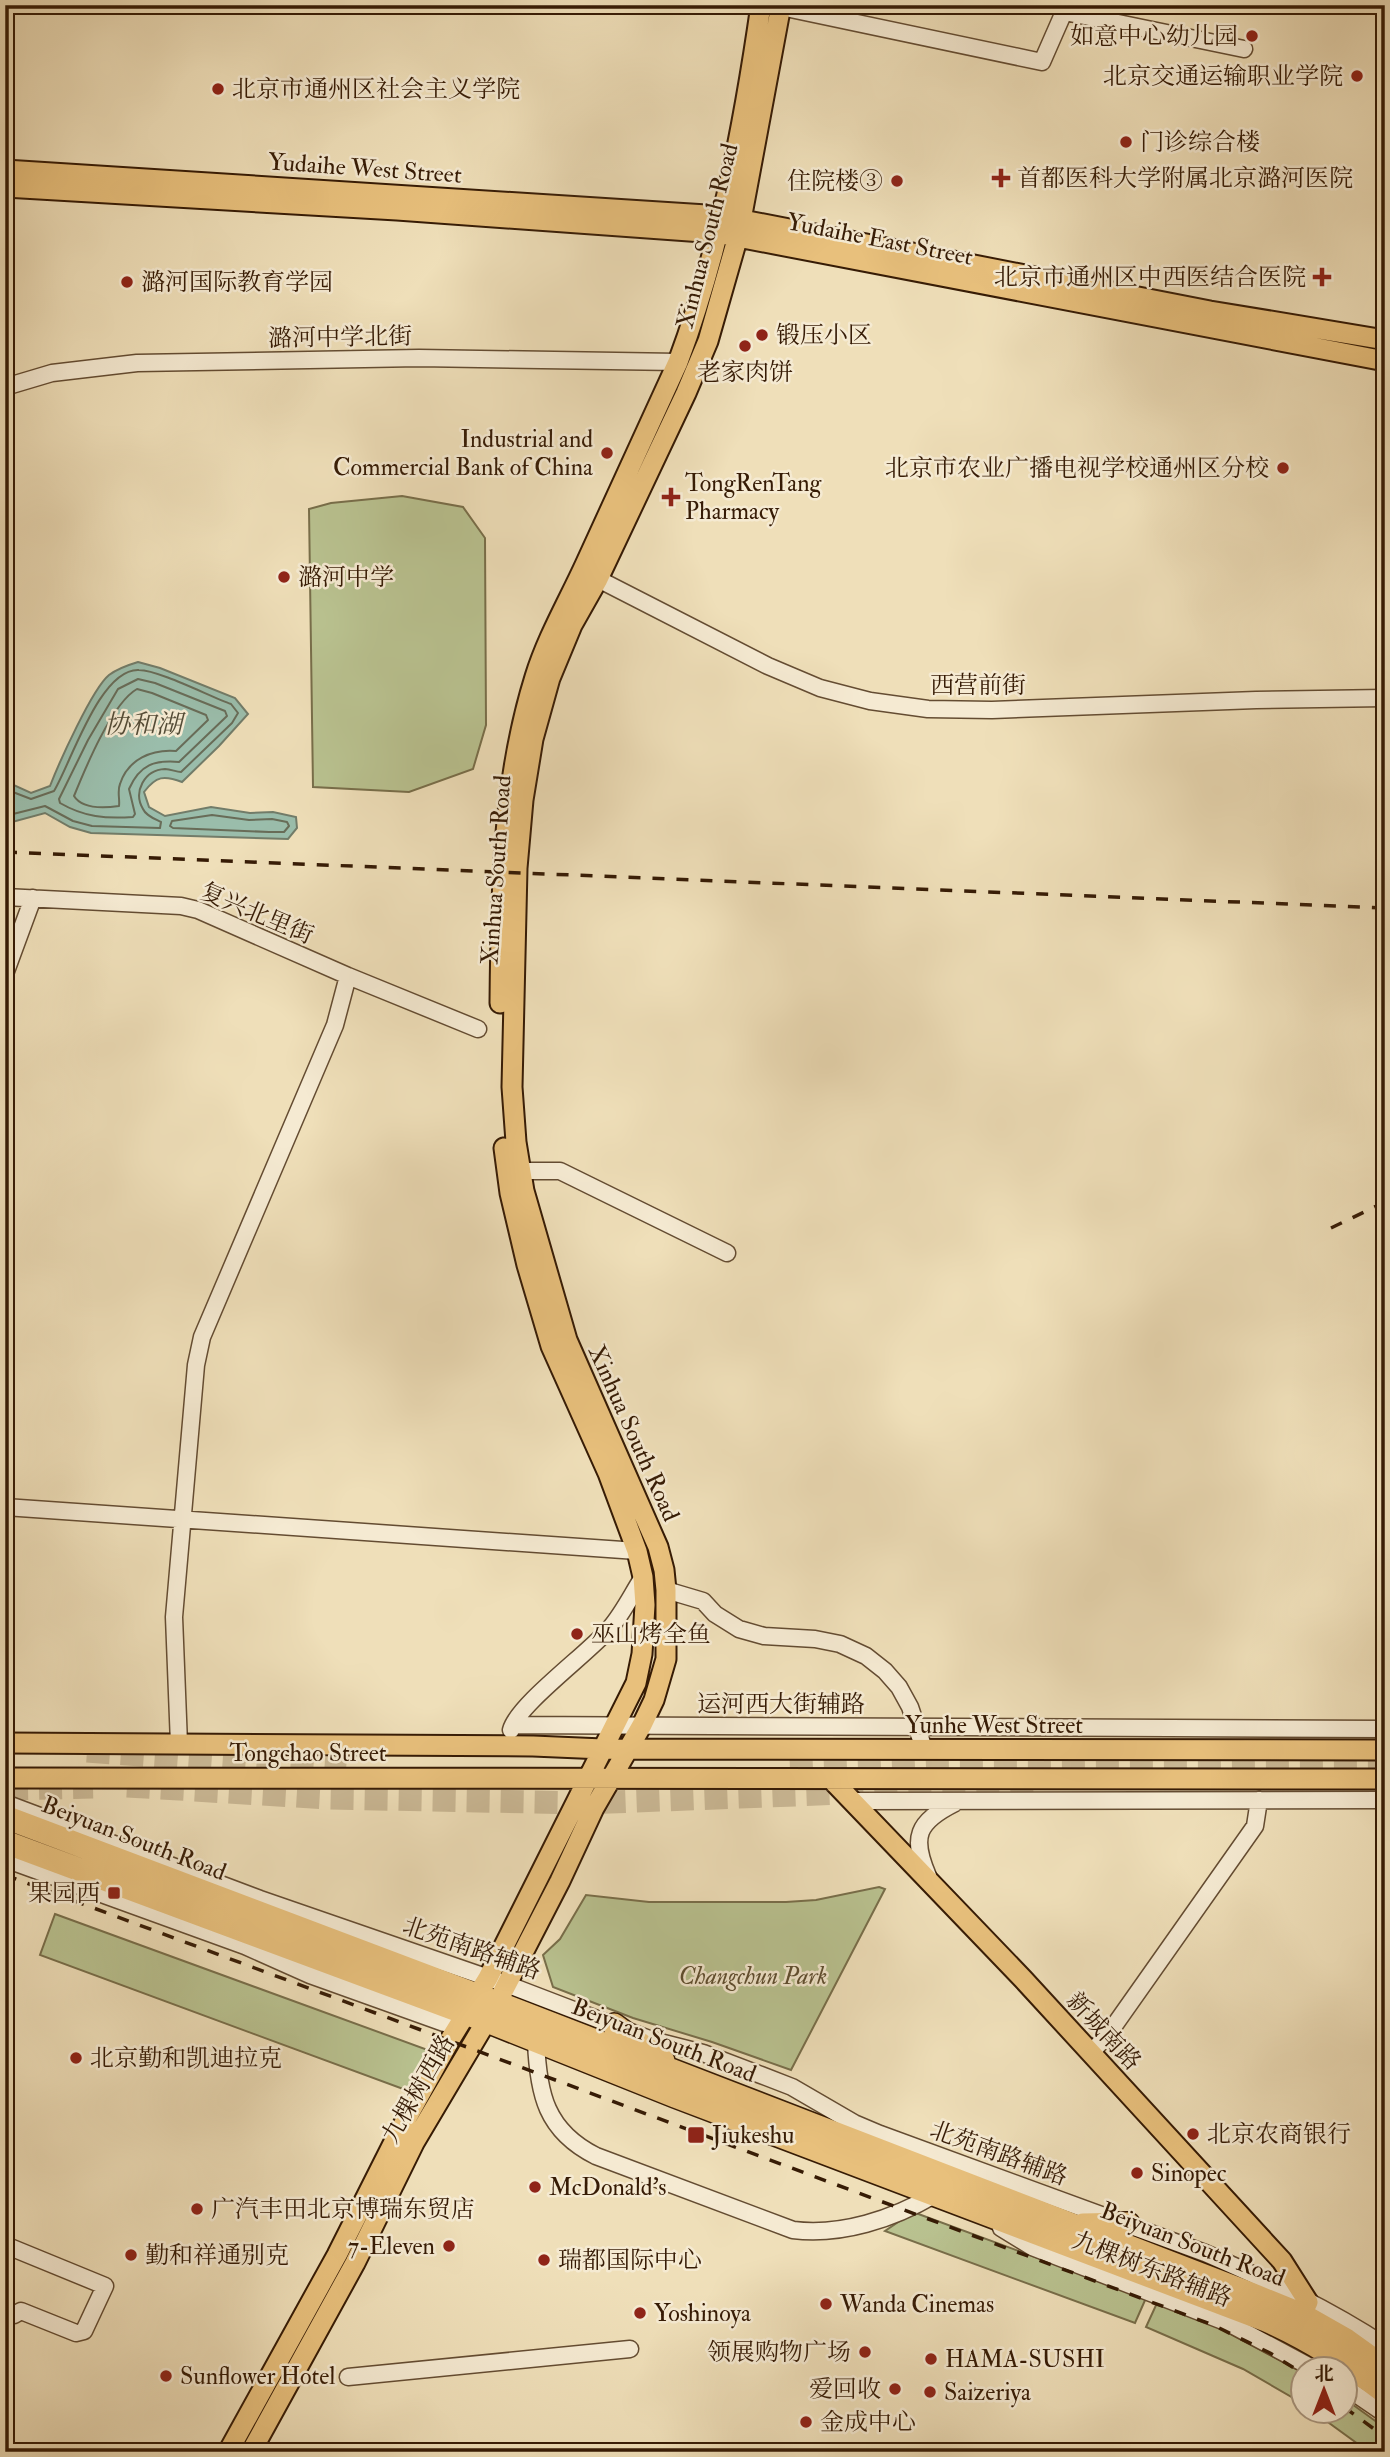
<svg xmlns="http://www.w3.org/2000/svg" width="1390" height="2457" viewBox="0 0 1390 2457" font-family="'IM FELL Double Pica','Noto Serif SC',serif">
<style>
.green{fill:#b9c290;stroke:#786e4a;stroke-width:2}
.water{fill:#9abdab;stroke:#727c69;stroke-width:2}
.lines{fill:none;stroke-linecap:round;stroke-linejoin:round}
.shore{stroke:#686c58;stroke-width:2}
.highway-tunnel{stroke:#cab895;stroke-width:23;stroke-dasharray:23 11;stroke-linecap:butt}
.minor-casing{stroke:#644c32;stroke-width:19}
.major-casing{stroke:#361b05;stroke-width:23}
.highway-casing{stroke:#361b05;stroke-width:26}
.minor{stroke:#f5ead2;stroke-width:16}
.major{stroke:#e8c07c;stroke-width:19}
.highway{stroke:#e8c07c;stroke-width:23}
.rail{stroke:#361b05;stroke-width:3.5;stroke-dasharray:12 12;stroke-linecap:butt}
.poi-dot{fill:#8f2418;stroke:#f5ead2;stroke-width:2.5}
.labels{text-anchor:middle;stroke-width:5;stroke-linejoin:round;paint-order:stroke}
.poi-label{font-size:24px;fill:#361b05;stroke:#f5ead2;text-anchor:start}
.street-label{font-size:24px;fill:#361b05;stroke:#f5ead2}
.park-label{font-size:24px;font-style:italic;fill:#5d4d2f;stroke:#f5ead2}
.water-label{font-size:26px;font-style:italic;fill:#544c37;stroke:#f5ead2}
</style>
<rect width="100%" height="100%" fill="#efdfb9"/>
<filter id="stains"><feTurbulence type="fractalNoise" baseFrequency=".00286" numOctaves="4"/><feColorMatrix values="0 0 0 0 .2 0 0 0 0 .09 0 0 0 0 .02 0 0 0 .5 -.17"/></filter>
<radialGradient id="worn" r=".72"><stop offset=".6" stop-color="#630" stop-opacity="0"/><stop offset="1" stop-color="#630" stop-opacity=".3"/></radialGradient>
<path class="green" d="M402,496L463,507L485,538L486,725L473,769L409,792L313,787L309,509L331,503Z
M879,1887L885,1889L791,2070L712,2042L633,2018L553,1987L543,1955L560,1939L586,1895L649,1902H786L816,1900Z
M55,1914L436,2053L414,2093L40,1955Z
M913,2212L1146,2298L1135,2323L885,2231Z
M1157,2303L1214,2325L1302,2372V2403L1243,2369L1146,2327Z
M1345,2399L1385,2428V2438L1376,2452H1369L1314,2412H1344Z"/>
<path class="water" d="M138,662L160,668L235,698L248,714L219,746L182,782C164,775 156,776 144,792L149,807L165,816L211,807L250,813L273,812L296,817L297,828L288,839L91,833L70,827L45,813L5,824V781L31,793L50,786C59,763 92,689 109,675C117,669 128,665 138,662Z"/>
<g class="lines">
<path class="shore" d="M138,679L155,683L225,711L227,716L179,762C155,760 140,764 129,789L135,814L133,817C106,819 84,817 60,803L59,799L88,740L118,689Z
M137,689L152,693L206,715L208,720L176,751C152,749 128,759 120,784C117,791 120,799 119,806C105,808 82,809 74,796C85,769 112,703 137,689Z
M5,789L31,799L54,791C71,763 100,668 139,670C158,670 209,696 231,704L238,713L232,723L181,772C176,772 171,769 165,769C144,770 133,792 143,809C146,816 155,819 161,822L160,828L92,826L73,821L45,806L5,816
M212,815L249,820L272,819L287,822L289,826L284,832H269L173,828L170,826L172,821Z"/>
<path class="highway-tunnel" d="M87,1751L346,1770
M790,1770L947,1764L1385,1760
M127,1786L329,1798L585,1803L948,1789L1037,1788
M5,1789L93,1787"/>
<defs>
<path id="minor" d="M781,7L1042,62L1067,5
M1065,12L1244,49
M5,387L52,373L137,363L419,358L678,362
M598,579L768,666L820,688L870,701L928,709L992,710L1256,700L1385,698
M5,897L181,906L198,910L348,976L478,1029
M5,974L33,898
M521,1171H560L727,1253
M5,1507L637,1551
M666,1590L703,1601L715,1614L739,1629L764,1636L815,1639L840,1644L866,1656L885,1671L899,1687L910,1707L924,1749
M513,1725L1385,1729
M511,1730C517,1705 590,1652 610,1628C623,1613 632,1594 643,1577
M179,1744L174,1617L196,1365L202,1337L335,1025L348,976
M852,1801L1385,1800
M5,1803L260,1899L506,1984L652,2040L703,2053L761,2075L792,2087L854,2123L880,2134L1205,2253C1267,2280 1329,2309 1385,2346
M5,1859L245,1946L310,1975L444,2023L467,2013
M928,1876C911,1837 917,1822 955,1803
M536,2041C538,2094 546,2131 596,2156L793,2230C841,2236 893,2219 934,2195
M1091,2053L1109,2033L1255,1826L1259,1800
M1001,2228L1032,2247L1228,2323L1316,2370
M5,2245L105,2286L84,2331L76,2333L21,2311L14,2315L5,2312
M348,2377L630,2349
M1344,2386L1385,2414"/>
<path id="major" d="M5,170L722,216L1210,311L1385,340
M5,187L397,210L717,233L1385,361
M500,1003C501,892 502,783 535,677C547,638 568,602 585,565C616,498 647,430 678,362C720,250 744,124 761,5
M5,1743L533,1746L603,1749L1385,1750
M5,1778L1385,1779
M831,1779L1023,1979L1282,2261L1308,2302L1296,2328
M228,2452L337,2255L398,2134L451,2038L488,1978L636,1683L642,1654L645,1605L643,1577L637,1551L608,1473L551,1346L527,1265L510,1193L504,1148
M251,2452L355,2263L414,2143L497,2003L560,1881L594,1808L642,1725L654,1700L666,1659V1590L664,1570L658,1547L567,1340L524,1191L516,1142L512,1087L517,868L523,800L533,739L550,678L572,625L598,579L686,393L708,341L738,236L781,5"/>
<path id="highway" d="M5,1817L479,1996L1243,2291L1302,2315L1346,2340L1385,2368
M5,1842L487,2021L675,2096L1266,2320C1309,2339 1348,2364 1385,2392
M614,2025L663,2061
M1083,2225L1128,2224"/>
</defs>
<use href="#minor" class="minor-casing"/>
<use href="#major" class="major-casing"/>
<use href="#highway" class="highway-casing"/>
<use href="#minor" class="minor"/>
<use href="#major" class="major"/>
<use href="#highway" class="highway"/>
<path class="rail" d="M5,852L1385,908
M1331,1228L1385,1202
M5,1875L1213,2325L1270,2353L1302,2373
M1344,2407L1385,2437"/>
</g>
<g class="poi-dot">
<circle cx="1252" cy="36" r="7"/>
<circle cx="1357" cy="76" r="7"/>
<circle cx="218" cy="89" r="7"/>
<circle cx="1126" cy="142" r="7"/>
<path d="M997.5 167.5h7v7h7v7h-7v7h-7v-7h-7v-7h7z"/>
<circle cx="897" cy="181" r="7"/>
<path d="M1318.5 266.5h7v7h7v7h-7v7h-7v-7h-7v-7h7z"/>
<circle cx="127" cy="282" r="7"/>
<circle cx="762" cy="335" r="7"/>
<circle cx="745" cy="346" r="7"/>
<circle cx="607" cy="453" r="7"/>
<circle cx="1283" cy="468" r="7"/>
<path d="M667.5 486.5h7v7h7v7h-7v7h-7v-7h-7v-7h7z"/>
<circle cx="284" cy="577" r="7"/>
<circle cx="577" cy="1634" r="7"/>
<rect x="107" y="1886" width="14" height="14" rx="3.5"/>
<circle cx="76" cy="2058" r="7"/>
<circle cx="1193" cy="2134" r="7"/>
<rect x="687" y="2126" width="18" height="18" rx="3.5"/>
<circle cx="1137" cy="2173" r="7"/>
<circle cx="535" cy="2187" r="7"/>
<circle cx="197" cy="2209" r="7"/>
<circle cx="449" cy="2246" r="7"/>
<circle cx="131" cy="2255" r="7"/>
<circle cx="544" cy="2260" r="7"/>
<circle cx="826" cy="2304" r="7"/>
<circle cx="640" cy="2313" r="7"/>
<circle cx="865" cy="2352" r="7"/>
<circle cx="931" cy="2359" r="7"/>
<circle cx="166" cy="2376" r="7"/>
<circle cx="895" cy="2389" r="7"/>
<circle cx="930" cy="2392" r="7"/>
<circle cx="806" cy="2422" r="7"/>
</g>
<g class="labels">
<g class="poi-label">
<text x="1238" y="44" text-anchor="end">如意中心幼儿园</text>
<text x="1343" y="84" text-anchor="end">北京交通运输职业学院</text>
<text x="232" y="97">北京市通州区社会主义学院</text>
<text x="1140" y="150">门诊综合楼</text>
<text x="1017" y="186">首都医科大学附属北京潞河医院</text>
<text x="883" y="189" text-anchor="end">住院楼③</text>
<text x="1306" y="285" text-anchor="end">北京市通州区中西医结合医院</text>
<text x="141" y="290">潞河国际教育学园</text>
<text x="776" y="343">锻压小区</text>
<text x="745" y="380" text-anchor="middle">老家肉饼</text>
<text x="593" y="447" text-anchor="end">Industrial and<tspan x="593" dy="28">Commercial Bank of China</tspan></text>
<text x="1269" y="476" text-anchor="end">北京市农业广播电视学校通州区分校</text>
<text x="685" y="491">TongRenTang<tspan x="685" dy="28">Pharmacy</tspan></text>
<text x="298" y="585">潞河中学</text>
<text x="591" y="1642">巫山烤全鱼</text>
<text x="100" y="1901" text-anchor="end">果园西</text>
<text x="90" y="2066">北京勤和凯迪拉克</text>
<text x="1207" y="2142">北京农商银行</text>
<text x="712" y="2143">Jiukeshu</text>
<text x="1151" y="2181">Sinopec</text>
<text x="549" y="2195">McDonald's</text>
<text x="211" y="2217">广汽丰田北京博瑞东贸店</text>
<text x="435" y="2254" text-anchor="end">7-Eleven</text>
<text x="145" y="2263">勤和祥通别克</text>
<text x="558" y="2268">瑞都国际中心</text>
<text x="840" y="2312">Wanda Cinemas</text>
<text x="654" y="2321">Yoshinoya</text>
<text x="851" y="2360" text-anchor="end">领展购物广场</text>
<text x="945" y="2367">HAMA-SUSHI</text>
<text x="180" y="2384">Sunflower Hotel</text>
<text x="881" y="2397" text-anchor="end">爱回收</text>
<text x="944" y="2400">Saizeriya</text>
<text x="820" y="2430">金成中心</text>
</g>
<g class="street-label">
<text transform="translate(365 168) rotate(4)" y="8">Yudaihe West Street</text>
<text transform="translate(707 236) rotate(-76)" y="8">Xinhua South Road</text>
<text transform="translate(880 239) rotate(11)" y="8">Yudaihe East Street</text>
<text transform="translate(340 337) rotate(-1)" y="8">潞河中学北街</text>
<text x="978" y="693">西营前街</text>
<text transform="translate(496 870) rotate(-86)" y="8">Xinhua South Road</text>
<text transform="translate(257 913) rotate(23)" y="8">复兴北里街</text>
<text transform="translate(634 1433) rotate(66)" y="8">Xinhua South Road</text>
<text x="781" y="1712">运河西大街辅路</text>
<text x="994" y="1733">Yunhe West Street</text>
<text x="308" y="1761">Tongchao Street</text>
<text transform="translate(134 1838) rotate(21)" y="8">Beiyuan South Road</text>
<text transform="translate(472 1948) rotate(19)" y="8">北苑南路辅路</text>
<text transform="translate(1104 2031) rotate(47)" y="8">新城南路</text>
<text transform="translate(664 2040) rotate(21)" y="8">Beiyuan South Road</text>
<text transform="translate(418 2089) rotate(-60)" y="8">九棵树西路</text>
<text transform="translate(999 2153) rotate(20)" y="8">北苑南路辅路</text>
<text transform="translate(1193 2244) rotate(21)" y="8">Beiyuan South Road</text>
<text transform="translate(1152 2269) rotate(21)" y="8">九棵树东路辅路</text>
</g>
<g class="park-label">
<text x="753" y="1984">Changchun Park</text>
</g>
<g class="water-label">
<text x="143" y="733">协和湖</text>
</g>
</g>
<rect width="1390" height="2457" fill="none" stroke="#efdfb9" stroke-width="28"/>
<rect x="7" y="7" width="1376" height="2443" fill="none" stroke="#361b05" stroke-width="3.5"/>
<rect x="14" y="14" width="1362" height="2429" fill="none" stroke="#361b05" stroke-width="2"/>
<g transform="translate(1324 2390)"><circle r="33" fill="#f5ead2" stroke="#a99780" stroke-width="2"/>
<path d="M0-5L12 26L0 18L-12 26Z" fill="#8f2418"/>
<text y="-10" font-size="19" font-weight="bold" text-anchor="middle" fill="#361b05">北</text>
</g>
<rect width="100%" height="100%" filter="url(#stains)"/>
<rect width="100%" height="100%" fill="url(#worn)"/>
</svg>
